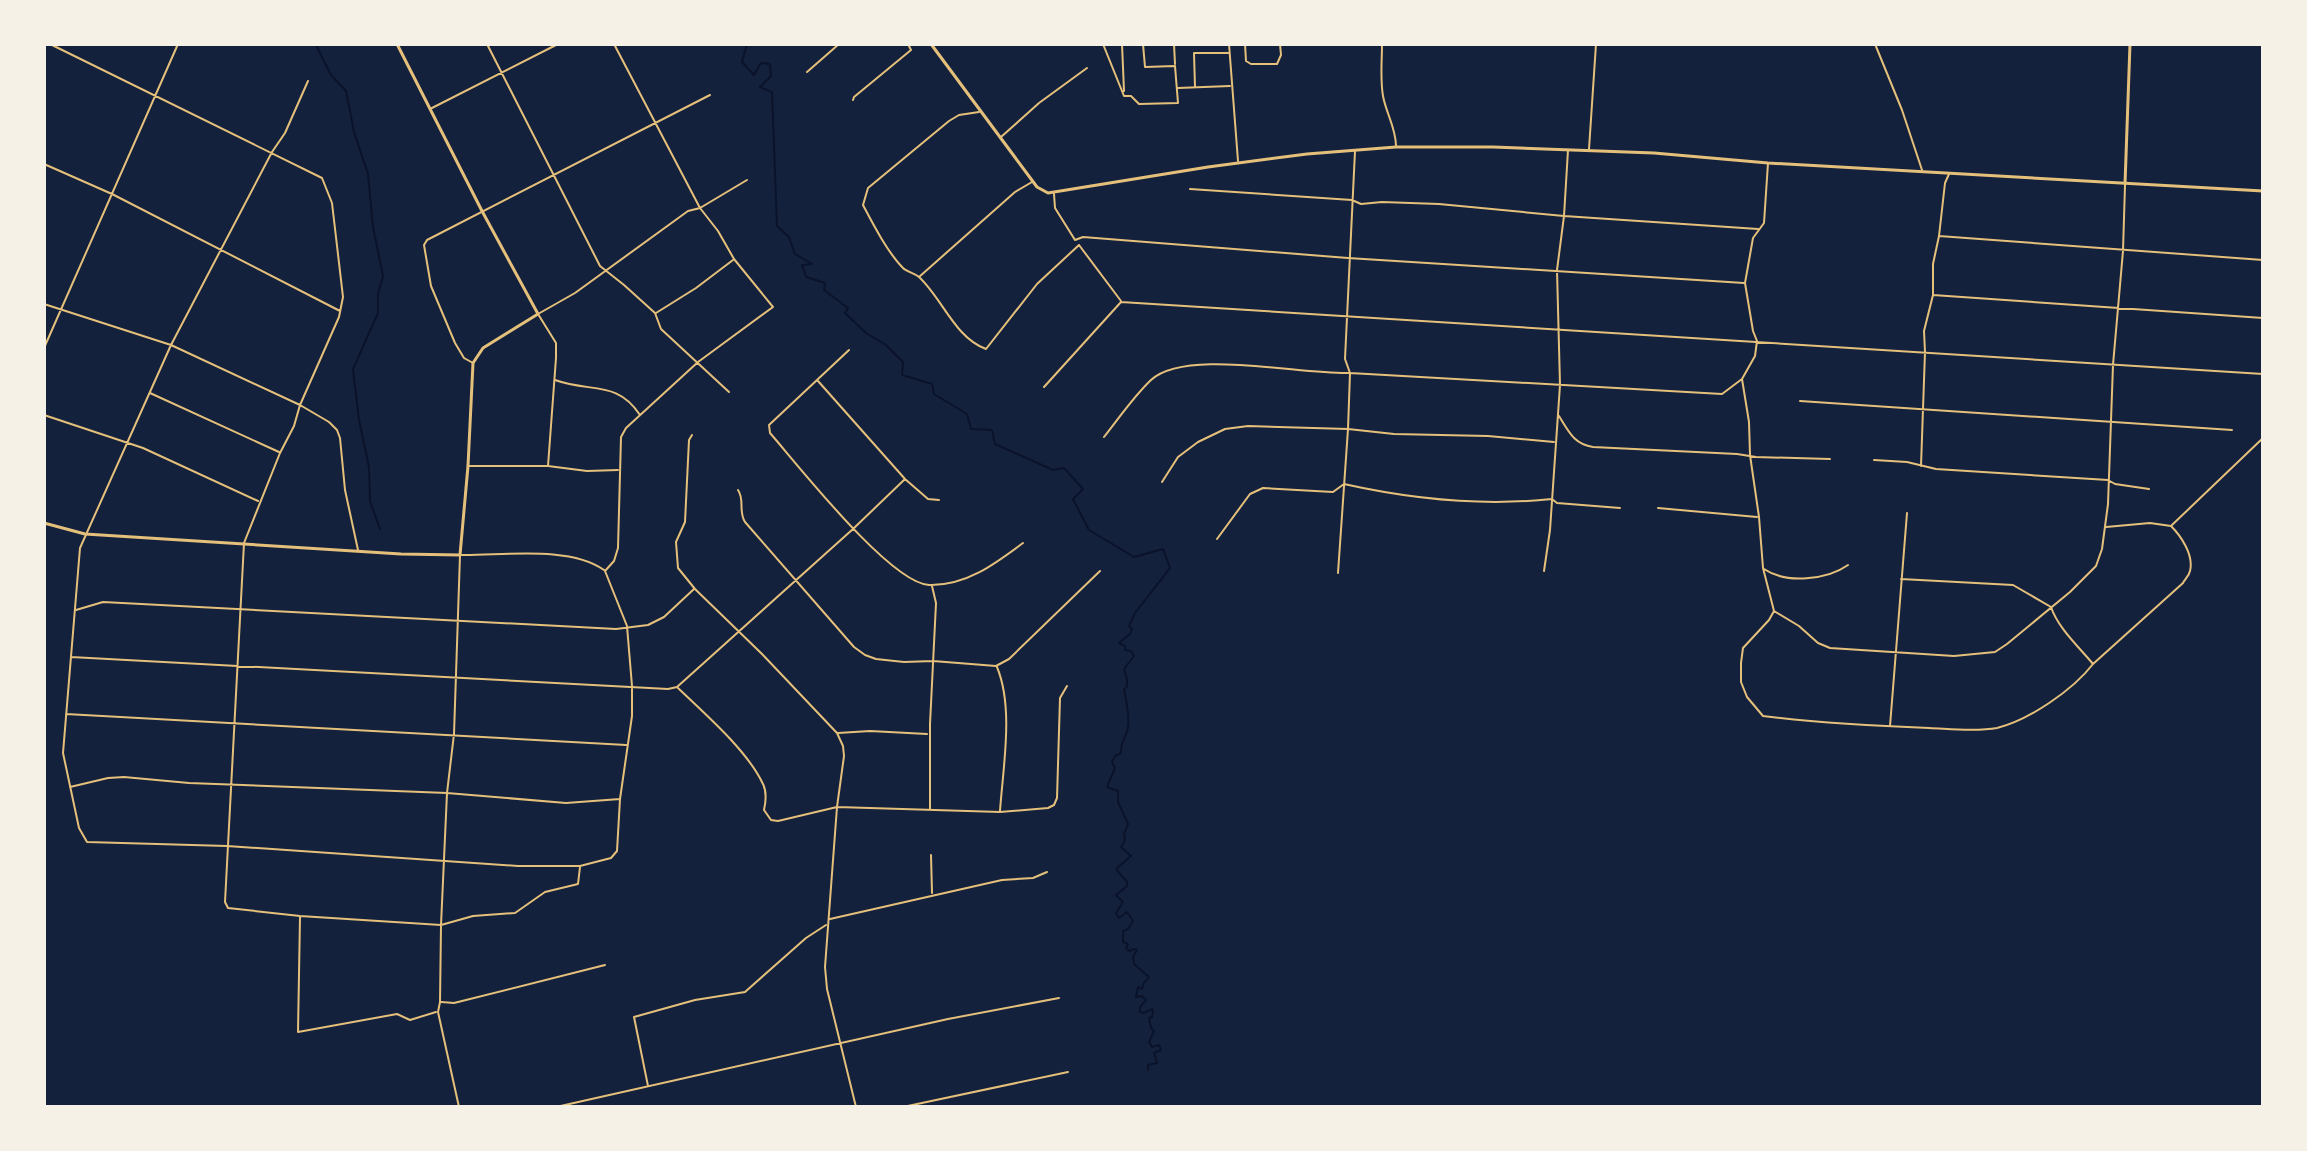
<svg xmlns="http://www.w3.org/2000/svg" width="2307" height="1151" viewBox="0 0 2307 1151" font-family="'DejaVu Sans',sans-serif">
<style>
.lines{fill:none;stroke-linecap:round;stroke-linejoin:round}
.stream{stroke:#0b132b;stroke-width:2}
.minor{stroke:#e5c07b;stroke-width:2}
.tertiary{stroke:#e5c07b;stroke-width:3}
.secondary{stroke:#e5c07b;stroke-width:3}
</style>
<rect width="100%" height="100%" fill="#14213d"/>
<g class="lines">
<path class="stream" d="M318,44L317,47L331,75L346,91L354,132L368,174L373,227L383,276L378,294V313L353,369L359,420L369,467L370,501L380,529
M747,44L742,62L754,75L761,63L770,64L771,76L760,87L772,92L777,226L789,237L795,254L812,264L802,265L806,277L825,283L824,290L848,308L845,313L866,333L886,345L903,362L902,375L932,384L934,394L967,414L971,429L992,430L995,444L1053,470L1064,468L1083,489L1073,499L1089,530L1134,557L1163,549L1170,568L1135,613L1129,626L1132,629L1130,634L1119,643L1125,646V650L1131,651L1134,656L1124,669L1127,680V687L1124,689C1126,700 1130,717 1128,727C1127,737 1120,742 1121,753L1115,756L1112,762L1115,768L1107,787L1118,791V802L1128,824L1124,834L1125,840L1121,847L1131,856L1116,869L1127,882V886L1116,895L1123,902L1116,913L1119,918L1127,912L1133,921L1128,929L1123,931V942L1128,944L1126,948L1129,951L1134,949L1137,950L1133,957L1134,964L1149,977L1144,983L1142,989L1138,987L1136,997L1142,996L1146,1000L1140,1007V1012L1144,1013L1152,1009L1153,1012L1152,1017L1149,1018L1151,1028L1154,1031L1149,1042L1152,1047L1159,1045L1161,1050L1154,1053L1157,1063L1148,1065V1070"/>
<path class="minor" d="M50,44L322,178L332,203L343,297L339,317L300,405L294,426L280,453L244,543L225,902L228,908L300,916L441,925L473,916L515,913L545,892L578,884L580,867
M487,44L600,266L624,285L655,313L661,329L729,392
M1103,44L1124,96H1131L1139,104L1178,103L1175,66L1145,67L1143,44
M1122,44L1124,91
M1174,44L1175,64
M1229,44L1238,161
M1245,44L1246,61L1251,64H1277L1281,55L1280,44
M1382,44C1382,61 1380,79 1383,96C1386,113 1396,128 1396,146
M1875,44L1902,110L1922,170
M807,72L839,44
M308,81L285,133L272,152L171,345L80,548L63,753L79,828L87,842L227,846L518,866H580L611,858L617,851L620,799L632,716V686L627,626L605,571
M1195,87L1194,53H1228
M1178,88L1230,86
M853,100L854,97L911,50L908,44
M430,109L558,44
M979,112L959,115L949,121L868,188L863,205C873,224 888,253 903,268C907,272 914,273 919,277C942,298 955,338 986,349L1037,284L1079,245
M1001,137L1039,103L1087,68
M1589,149L1596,44
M1768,163L1764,223L1753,238L1745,283L1753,331L1757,341L1755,356L1742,379L1749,422L1750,455L1759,517L1763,568L1774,611L1769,620L1743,648L1741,663V682L1747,697L1763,716C1818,723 1874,726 1929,728C1951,729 1976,732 1997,728C2029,720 2073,690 2093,664L2183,583C2185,579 2189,576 2190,571C2194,555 2181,536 2171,526L2150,523L2106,527
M44,164L112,194L340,311
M1190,189L1352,200L1361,204L1382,202L1439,204L1564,216L1758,229
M1054,194L1055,208L1075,240
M1939,236L2263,260
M1075,240L1083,237L1348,258L1744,283
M1079,245L1121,301
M919,277L1015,192L1032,182
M1933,295L2263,318
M44,304L171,345L300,405L329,422L337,430L340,438L345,490L358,550
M656,313L696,288L733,260
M44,348L178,44
M849,350L769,425L770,433C798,465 890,583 929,585C966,586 995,564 1023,543
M473,363L464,358L455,343L431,286L424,245L427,240L710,95
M555,380C591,393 617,380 640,415
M818,381L905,479L928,499L939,500
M1044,387L1121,302L2263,374
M150,393L279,452
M1800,401L2232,430
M44,415L143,448L258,501
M1559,416C1569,432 1574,444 1593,447L1737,454L1756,457L1830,459
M692,435L689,440L685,522L676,542L678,568L695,589L762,654L837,733L843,746L844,756L837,807L825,967L827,989L856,1107
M1104,437C1119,418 1134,396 1151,380C1186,348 1302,375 1350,373L1722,394L1742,379
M1874,460L1907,462L1936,469L2108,480L2115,484L2149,489
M469,466H548L587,471L618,470
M548,466L556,358V343L538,314L575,293L688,211L700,208L747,180
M1921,466L1925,352L1924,331L1933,295V264L1939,236L1945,183L1949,174
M1162,482L1178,457L1198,442L1225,429L1248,426L1348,429L1394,434L1488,436L1554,442
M738,490C745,500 738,511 745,522L854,647L865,655L876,659L904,662L933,661L996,666L1009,659L1100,571
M1658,508L1757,517
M2172,525L2263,438
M1217,539L1250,494L1263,488L1333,492L1344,484C1411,499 1485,506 1552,499L1557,503L1620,508
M1764,569C1786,584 1827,580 1848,565
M605,571L614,561L618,548L621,437L626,428L698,362L773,307L734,259L718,231L700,208L614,44
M1544,571L1550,530L1560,385L1557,270L1564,216L1568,150
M1338,573L1348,429L1350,373L1345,359L1355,151
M1901,579L2013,585L2051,607C2058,628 2079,647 2093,664
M76,610L103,602L616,629L648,625L664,617L694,589
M1774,611L1799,626L1818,643L1830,648L1954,656L1995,652L2007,644L2070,592L2096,566L2102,549L2108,504L2113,365L2123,251L2125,185
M71,657L668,689L677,687L853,529L905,479
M997,667C1014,708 1003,767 1000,811
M678,688C705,714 747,750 763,784C767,792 766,801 764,810L771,820L778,821L837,807L1000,812L1048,808L1054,805L1057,798L1060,698L1067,686
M66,714L626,745
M1890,726L1907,513
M838,733L870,731L927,734
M70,787L108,778L124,777L189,783L447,793L566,803L620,799
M930,810V724L936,603L932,586
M931,855L932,893
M300,917L298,1032L397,1014L410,1020L436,1012
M830,919L1002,880L1033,878L1047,872
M441,1002L454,1003L605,965
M648,1086L634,1017L695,1000L745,992L806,938L826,925
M459,1107L438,1012L440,1002L441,925L447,793L454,734L460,555C501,556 569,545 604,570
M556,1107L948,1019L1059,998
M903,1107L1068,1072"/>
<path class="tertiary" d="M2125,184L2130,44
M44,523L85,534L401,554L460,555L468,466L473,363L483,348L538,314L482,211L397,44"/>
<path class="secondary" d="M931,44L1037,187L1048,193L1208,167L1307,154L1396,147H1493L1654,153L1768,163L2263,191"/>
</g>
<rect width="2307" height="1151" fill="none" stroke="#f6f1e7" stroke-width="92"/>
</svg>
